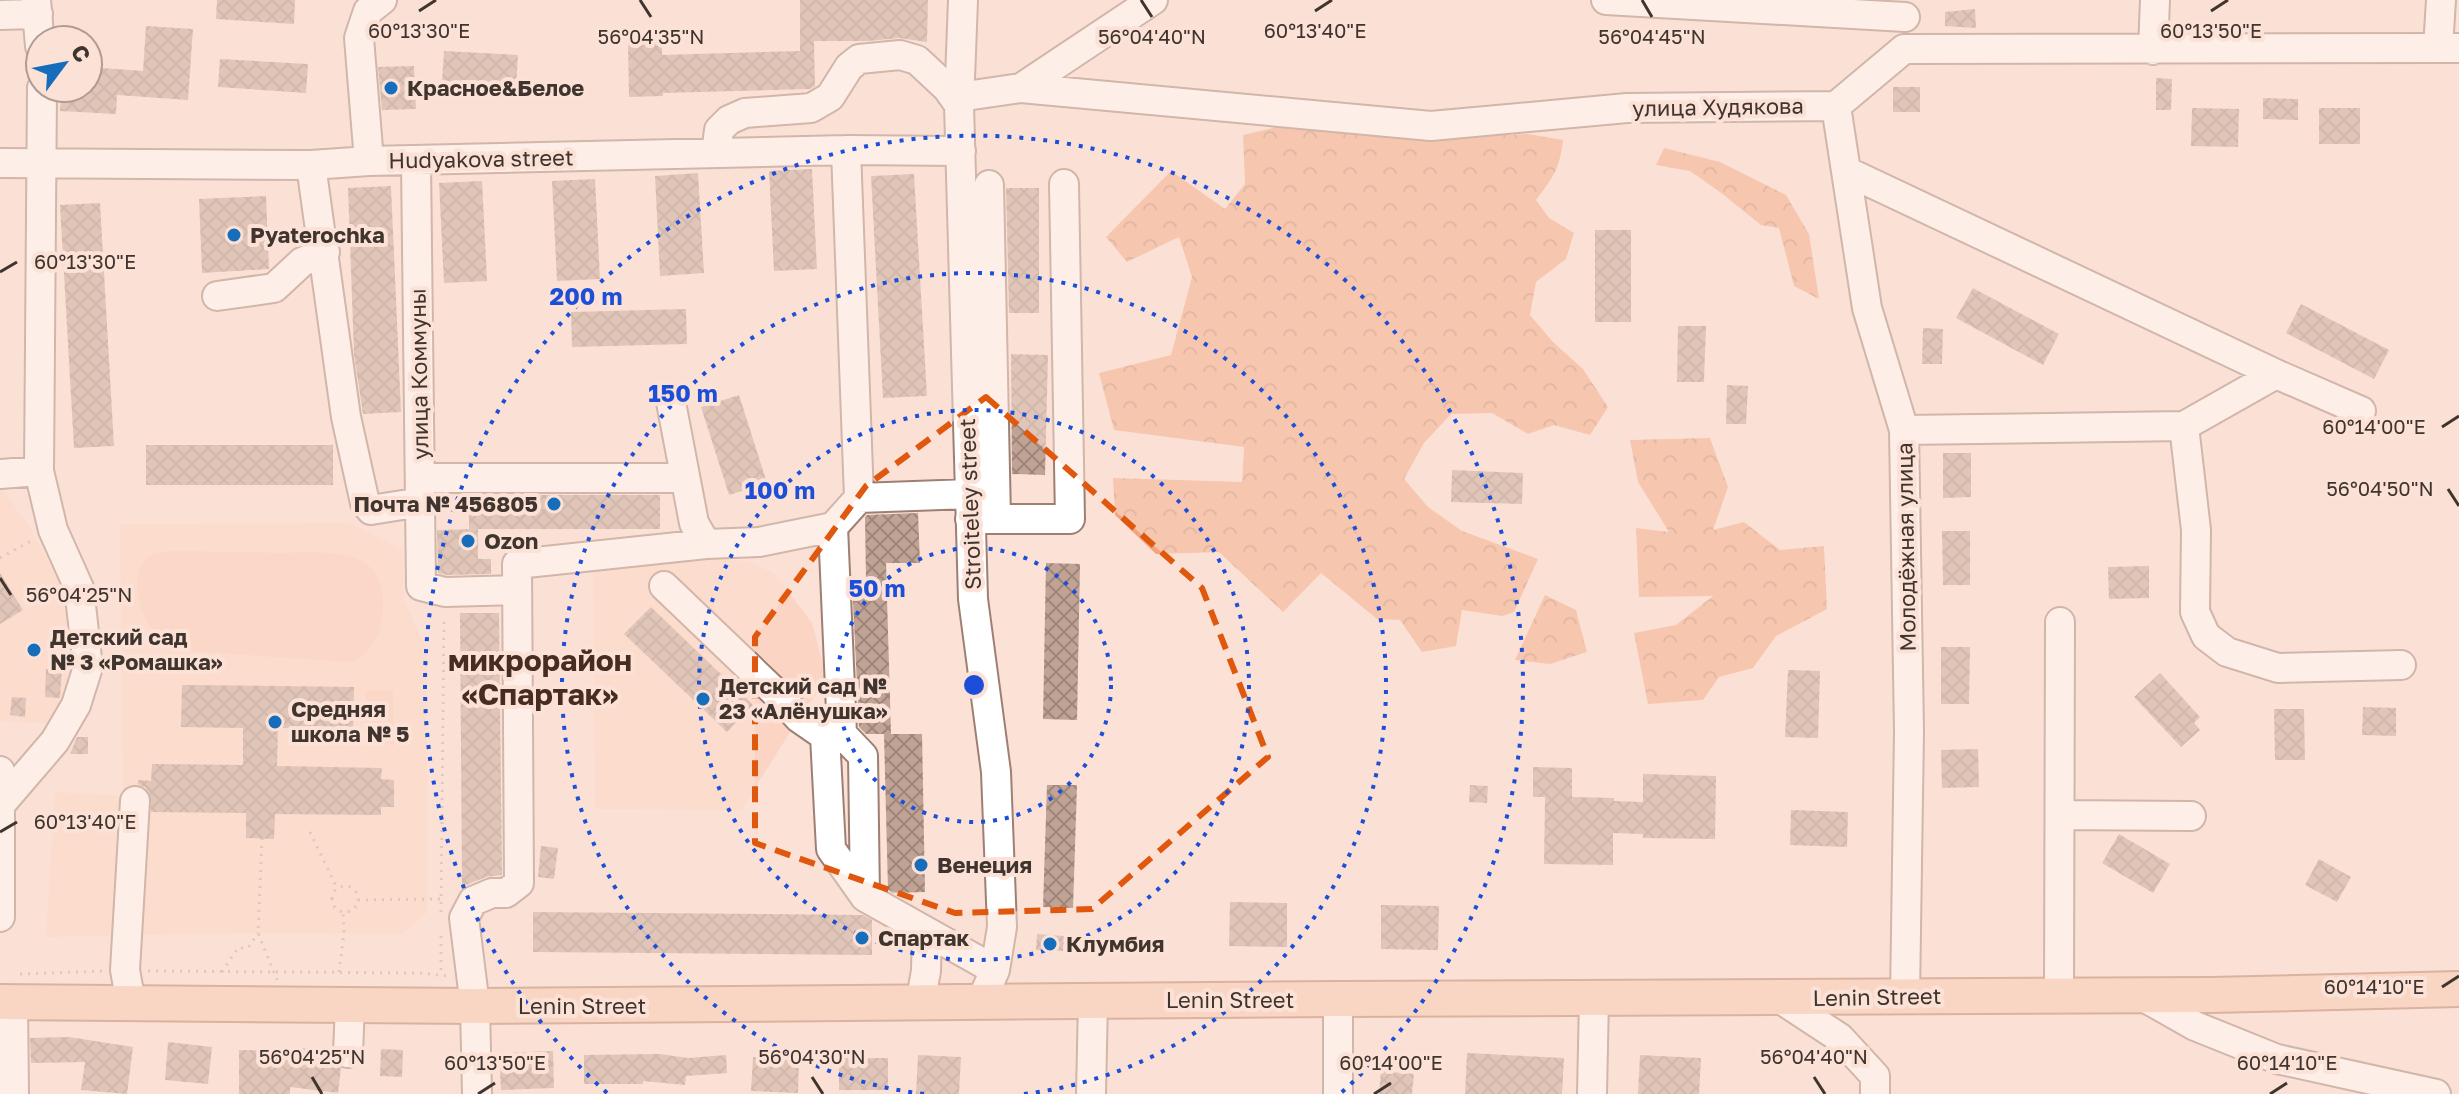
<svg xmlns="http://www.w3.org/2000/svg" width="2459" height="1094" viewBox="0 0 2459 1094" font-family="'Golos Text',sans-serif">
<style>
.built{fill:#fcd4c3}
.green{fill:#f9c9b4}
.forest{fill:url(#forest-crowns)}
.building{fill:url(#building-cross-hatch)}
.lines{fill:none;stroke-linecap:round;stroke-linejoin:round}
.minor-casing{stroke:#9d8073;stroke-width:32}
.major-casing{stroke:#b27a60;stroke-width:38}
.path{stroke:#bda89f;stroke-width:3;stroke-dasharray:2 6;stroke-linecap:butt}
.minor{stroke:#fff;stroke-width:28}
.major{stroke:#f6c5b0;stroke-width:34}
.marked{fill:none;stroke:#e0570e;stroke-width:6;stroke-dasharray:16 10;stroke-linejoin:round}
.ticks{fill:none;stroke:#40342e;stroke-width:3}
.ring{fill:none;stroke:#1d4ed8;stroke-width:4;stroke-dasharray:4 8}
.poi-dot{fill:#166dbb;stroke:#fbe1d6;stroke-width:3}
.labels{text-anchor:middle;stroke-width:8;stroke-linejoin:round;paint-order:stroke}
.poi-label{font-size:22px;font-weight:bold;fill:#40342e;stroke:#fbe1d6;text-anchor:start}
.street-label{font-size:22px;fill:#40342e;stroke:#fbe1d6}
.district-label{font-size:30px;font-weight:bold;fill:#452d22;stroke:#fbe1d6}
.ticks-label{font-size:20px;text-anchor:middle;fill:#40342e;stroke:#fbe1d6;stroke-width:8;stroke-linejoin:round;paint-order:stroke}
.centre{fill:#1d4ed8;stroke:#fbe1d6;stroke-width:4}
.ring-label{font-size:24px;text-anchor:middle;font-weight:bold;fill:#1d4ed8;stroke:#fbe1d6;stroke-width:8;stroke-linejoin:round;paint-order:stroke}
</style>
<defs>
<pattern id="forest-crowns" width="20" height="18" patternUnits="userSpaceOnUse" patternTransform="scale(2)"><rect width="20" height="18" fill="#f1a481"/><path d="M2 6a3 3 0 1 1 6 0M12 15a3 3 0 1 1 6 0" fill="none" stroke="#c5866a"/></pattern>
<pattern id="building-cross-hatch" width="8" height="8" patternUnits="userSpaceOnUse" patternTransform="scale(2)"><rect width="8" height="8" fill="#c1a396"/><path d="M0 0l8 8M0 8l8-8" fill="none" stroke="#9e867b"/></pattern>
</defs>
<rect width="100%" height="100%" fill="#fbe1d6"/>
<path class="built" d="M0,487L27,523L68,597L67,704L52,724L0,721Z
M350,523L403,550L404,600L427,651L428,899L426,914L402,934L258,933L46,937L55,792L123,796L120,524Z
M705,559L747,561L774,573L812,623L827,680L799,718L741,810L595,809L593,565L645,564Z"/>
<path class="green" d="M173,551C208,552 243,552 278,553C305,553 338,549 363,562C378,570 384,588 383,604C381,632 377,646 354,662L185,651C154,641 139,616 137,585C137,575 140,563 149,557C155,552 165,552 173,551Z
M393,690L394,744L367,745L366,691Z"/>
<path class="forest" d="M1277,127L1443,137L1528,134L1563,140C1560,168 1553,178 1536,200L1549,218L1574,233L1566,259L1536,282L1530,315L1553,342L1583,369L1608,407L1590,435L1554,425L1528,434L1492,413L1451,414L1424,443L1404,479L1428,507L1462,531L1538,559L1514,612L1502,616L1462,610L1456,646L1422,652L1400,620L1377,619L1321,573L1283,612L1219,552L1156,554L1115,515L1113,478L1242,482L1244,447L1114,430L1099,373L1171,355L1192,277L1179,237L1127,262L1106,237L1171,171L1225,209L1245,184L1243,135Z
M1664,148L1720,162L1786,195L1809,234L1819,299L1794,286L1779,228L1761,225L1720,192L1690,171L1656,165Z
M1710,438L1728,487L1713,530L1744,522L1780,550L1824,546L1827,609L1776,636L1753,668L1719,677L1703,700L1648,704L1634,633L1676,625L1713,596L1639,597L1636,528L1669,532L1638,482L1630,440Z
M1545,595L1576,610L1587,652L1550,664L1515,660Z"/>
<path class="building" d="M217,0H295L294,24L216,19Z
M800,0H928L927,42L899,38L868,41H814L815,86L810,89L663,93V96L629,97L628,43L662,42V55L800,51Z
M1975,9L1976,28L1945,26V12Z
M146,26L193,29L188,100L117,95L116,114L60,111L62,88H88V67L143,71Z
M444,51L518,55L516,86L442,81Z
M220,59L308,64L306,93L218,87Z
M414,66L416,109L382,110L378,67Z
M2156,78L2172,79L2171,110H2156Z
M1893,87H1920V112H1893Z
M2263,98L2298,99V120L2263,119Z
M2192,108L2239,109L2238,147L2191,146Z
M2319,108H2360V144H2319Z
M812,169L817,269L774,271L769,171Z
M698,173L704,273L660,276L655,176Z
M914,174L927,396L883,398L871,176Z
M595,179L600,279L557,281L552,181Z
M482,181L487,281L444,283L439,183Z
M391,186L401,412L363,414L354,354L348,188Z
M1006,188H1039V313H1009Z
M266,196L269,269L202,273L199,199Z
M100,203L114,446L74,448L60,205Z
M1595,230H1631V322H1595Z
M1973,288L2059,334L2043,365L1956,318Z
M2301,304L2389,350L2374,379L2286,333Z
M686,309L687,344L572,347L571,312Z
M1678,326H1706L1704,382H1677Z
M1923,328L1943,329L1942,364H1922Z
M1011,354L1048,355L1045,475L1012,474Z
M1727,385L1748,386L1746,424H1726Z
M739,395L767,483L729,495L701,407Z
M146,445H333V485H146Z
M1943,453H1971V497L1943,498Z
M1452,470L1523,473L1522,504L1451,502Z
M469,495H660V529H469Z
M918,513L920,563H886L891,734H866L859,727L852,580L866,581L865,517L867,515Z
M478,529V559H491V574L447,575L438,573L437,530Z
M1942,531H1970V585H1943Z
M1046,563L1080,564L1077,720L1043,719Z
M2149,566V598L2109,599L2108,567Z
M0,573L23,610L0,624Z
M651,607L753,705L727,732L624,634Z
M460,613H499L502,875L486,877L466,885H462Z
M1941,647H1970L1969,704H1941Z
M46,669L62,670L60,698L45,697Z
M1788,670L1820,671L1818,738L1785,737Z
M2160,673L2200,717L2194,723L2200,730L2181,747L2134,697Z
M182,685L354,687L353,729L278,728L277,766L382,768L381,779L394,780V807H381V815L275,814L274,839L246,838V813L151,812L150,794L145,787L138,784V780L151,781L152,764L243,765V728L181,727Z
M12,697L26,698L25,717L10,715Z
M2363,707L2396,708V736L2362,735Z
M2274,709H2304L2305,760H2275Z
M884,734H922L925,892L892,893L888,890Z
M77,737H88V754H70Z
M1978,749L1979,787L1942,788L1941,750Z
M1533,767L1572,768V797L1614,798V801L1643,802V774L1716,776L1715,839L1643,838V834L1613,833V865L1544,864L1545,797H1533Z
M1047,785H1077L1073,908L1043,907Z
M1470,785L1488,786L1487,803L1469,802Z
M1791,810L1848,812L1847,847L1790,845Z
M2119,834L2170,864L2153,893L2102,863Z
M541,846L558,848L554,879L538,877Z
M2319,859L2351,877L2337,902L2305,885Z
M1230,902L1287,903V947L1229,946Z
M1381,905L1439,906L1438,950L1381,949Z
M533,912L863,915L872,920V955L533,952Z
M1037,934L1064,936L1063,951L1036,950Z
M69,1037L133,1047L127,1094L81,1090L85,1062L31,1063L30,1038Z
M168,1042L212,1047L208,1084L165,1080Z
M301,1048L331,1051L333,1062L341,1068L338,1093L290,1087V1094H239V1050L301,1051Z
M381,1049L403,1050L402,1077L380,1076Z
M553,1051L554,1088L501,1090L499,1053Z
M1467,1053L1564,1058L1562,1094H1465Z
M660,1054L688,1058L726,1055L727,1073L686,1076L685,1085L643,1081V1084H584V1055Z
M918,1055L961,1057L959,1094H916Z
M1640,1055L1701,1058L1699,1094H1638Z
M753,1057L799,1059L798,1093L751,1091Z
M839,1058H888V1090H839Z
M1381,1071L1414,1074L1412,1094H1379Z"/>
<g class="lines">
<defs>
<path id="minor" d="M36,0L40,46
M963,0L959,105L973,599L996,772L1002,927L995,970L980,1004
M1606,0L1905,17
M0,15L38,14
M2438,48L2441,0
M2153,50L2155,0
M1021,88L1153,0
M959,97L1021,88L1431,126L1627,108L1836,106L1904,49L2459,48
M1836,106L1867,308L1904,430L1909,732L1905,996
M846,150L859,498
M716,153L719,130L729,120L745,113L811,108L830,97L849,67L859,59L900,55L917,60L947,88L959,105
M369,161L359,38L368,11L382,0
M416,161L421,586L445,592L517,590
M0,163L311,165L369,161L846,150L961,151
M311,165L346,417L365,503L371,510L421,502
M1846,171L2276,374
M989,185L996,519
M217,296L274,288L302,262L325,252
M670,397L694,523L706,544
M2184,426L2196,530L2195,612L2206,636L2227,652L2278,668L2401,665
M1904,430L2184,426L2276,374L2361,411
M0,474L39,471
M421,478H685
M970,519H1070L1064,184
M833,527L842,734L863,756L865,897L995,970
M664,586L780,697L799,718L825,736L842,734
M825,736L831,849L865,897
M0,771V917
M1,804L55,741L76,705L88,667L79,588L53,530L39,471L42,88
M2060,815L2191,816
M2059,996L2060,622
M2142,996L2195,1026L2277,1059L2436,1094
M1779,998L1840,1038L1875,1076V1094
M1338,999V1094
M13,1002L14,1094
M131,1003L125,970L135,801
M920,1004L926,971L927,933
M348,1053L350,1005
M477,1094L475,1006L464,918L473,901L492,893H506L519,883L517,564L706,544L759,542L833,527L859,498L969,494
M1091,1094L1093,1001
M1592,1094L1594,998"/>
<path id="major" d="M0,1002L475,1006L1338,999L2211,995L2459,989"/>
</defs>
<use href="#minor" class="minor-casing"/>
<use href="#major" class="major-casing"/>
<path class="path" d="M0,558L31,541
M310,832L337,888
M262,838L258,933L277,980
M332 899a13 13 0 1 1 26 0a13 13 0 1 1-26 0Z
M358,900L441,899
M441,912L444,616
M441,936V975
M148,971L420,973L448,976
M222,972L238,948H248L258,933
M339,972L344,933L343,912
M20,974L104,971"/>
<use href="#minor" class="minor"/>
<use href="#major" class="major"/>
</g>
<path d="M0 0H2459V1094H0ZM986,397L1202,588L1268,757L1092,909L955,913L755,843V637L866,486Z" fill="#fbe1d6" fill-opacity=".55" fill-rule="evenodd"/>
<path class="marked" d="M986,397L1202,588L1268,757L1092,909L955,913L755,843V637L866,486Z"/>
<path class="ticks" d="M640,0L651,17M1141,0L1152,17M1642,0L1652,17M419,11L436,0M1315,11L1332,0M2211,11L2228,0M0,272L17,262M2442,427L2459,416M2448,489L2459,506M0,578L11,595M0,832L17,822M2442,987L2459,976M312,1077L322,1094M812,1077L823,1094M1814,1077L1825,1094M478,1094L495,1083M1374,1094L1391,1083M2270,1094L2287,1083"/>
<g class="ring">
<circle cx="974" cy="685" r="137"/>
<circle cx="974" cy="685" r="275"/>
<path d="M924 1094A412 412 0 1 1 1024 1094"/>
<path d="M607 1093A549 549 0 1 1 1341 1093"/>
</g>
<g class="poi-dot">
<circle cx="391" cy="88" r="8"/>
<circle cx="234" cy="235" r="8"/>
<circle cx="554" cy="504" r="8"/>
<circle cx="468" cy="541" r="8"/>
<circle cx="34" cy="650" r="8"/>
<circle cx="703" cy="699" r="8"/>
<circle cx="275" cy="722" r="8"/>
<circle cx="921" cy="865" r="8"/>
<circle cx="862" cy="938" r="8"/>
<circle cx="1050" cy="944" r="8"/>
</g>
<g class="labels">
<g class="poi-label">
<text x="407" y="96">Красное&amp;Белое</text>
<text x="250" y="243">Pyaterochka</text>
<text x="538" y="512" text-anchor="end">Почта № 456805</text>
<text x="484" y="549">Ozon</text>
<text x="50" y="645">Детский сад<tspan x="50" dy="25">№ 3 «Ромашка»</tspan></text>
<text x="719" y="694">Детский сад №<tspan x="719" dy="25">23 «Алёнушка»</tspan></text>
<text x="291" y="717">Средняя<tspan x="291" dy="25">школа № 5</tspan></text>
<text x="937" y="873">Венеция</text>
<text x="878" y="946">Спартак</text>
<text x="1066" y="952">Клумбия</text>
</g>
<g class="street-label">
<text transform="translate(1718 107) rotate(-1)" y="8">улица Худякова</text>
<text transform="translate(481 159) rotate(-1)" y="8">Hudyakova street</text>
<text transform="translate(419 374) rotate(-91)" y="8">улица Коммуны</text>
<text transform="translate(970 504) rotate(-92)" y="8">Stroiteley street</text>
<text transform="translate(1906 547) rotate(-91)" y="8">Молодёжная улица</text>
<text transform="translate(1877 997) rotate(-1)" y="8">Lenin Street</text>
<text x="1230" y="1008">Lenin Street</text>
<text x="582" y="1014">Lenin Street</text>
</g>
<g class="district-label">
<text x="540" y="671">микрорайон<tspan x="540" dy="34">«Спартак»</tspan></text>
</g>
</g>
<g class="ticks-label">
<text x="419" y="38">60°13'30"E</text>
<text x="2211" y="38">60°13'50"E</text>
<text x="1315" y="38">60°13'40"E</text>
<text x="651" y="44">56°04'35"N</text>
<text x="1152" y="44">56°04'40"N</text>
<text x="1652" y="44">56°04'45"N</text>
<text x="85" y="269">60°13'30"E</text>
<text x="2374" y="434">60°14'00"E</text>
<text x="2380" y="496">56°04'50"N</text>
<text x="79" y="602">56°04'25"N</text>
<text x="85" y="829">60°13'40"E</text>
<text x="2374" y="994">60°14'10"E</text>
<text x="312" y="1064">56°04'25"N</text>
<text x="812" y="1064">56°04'30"N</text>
<text x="1814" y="1064">56°04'40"N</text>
<text x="495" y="1070">60°13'50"E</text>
<text x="1391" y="1070">60°14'00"E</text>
<text x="2287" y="1070">60°14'10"E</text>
</g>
<circle cx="974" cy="685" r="12" class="centre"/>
<g class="ring-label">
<text x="586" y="305">200 m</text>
<text x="683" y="402">150 m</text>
<text x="780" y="499">100 m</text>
<text x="877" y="597">50 m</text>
</g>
<g transform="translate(64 64) rotate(58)"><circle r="38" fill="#fbe1d6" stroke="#b09c93" stroke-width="2"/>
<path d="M0-6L14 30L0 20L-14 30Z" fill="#166dbb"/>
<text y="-12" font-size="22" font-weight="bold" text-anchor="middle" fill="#40342e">С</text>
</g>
</svg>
